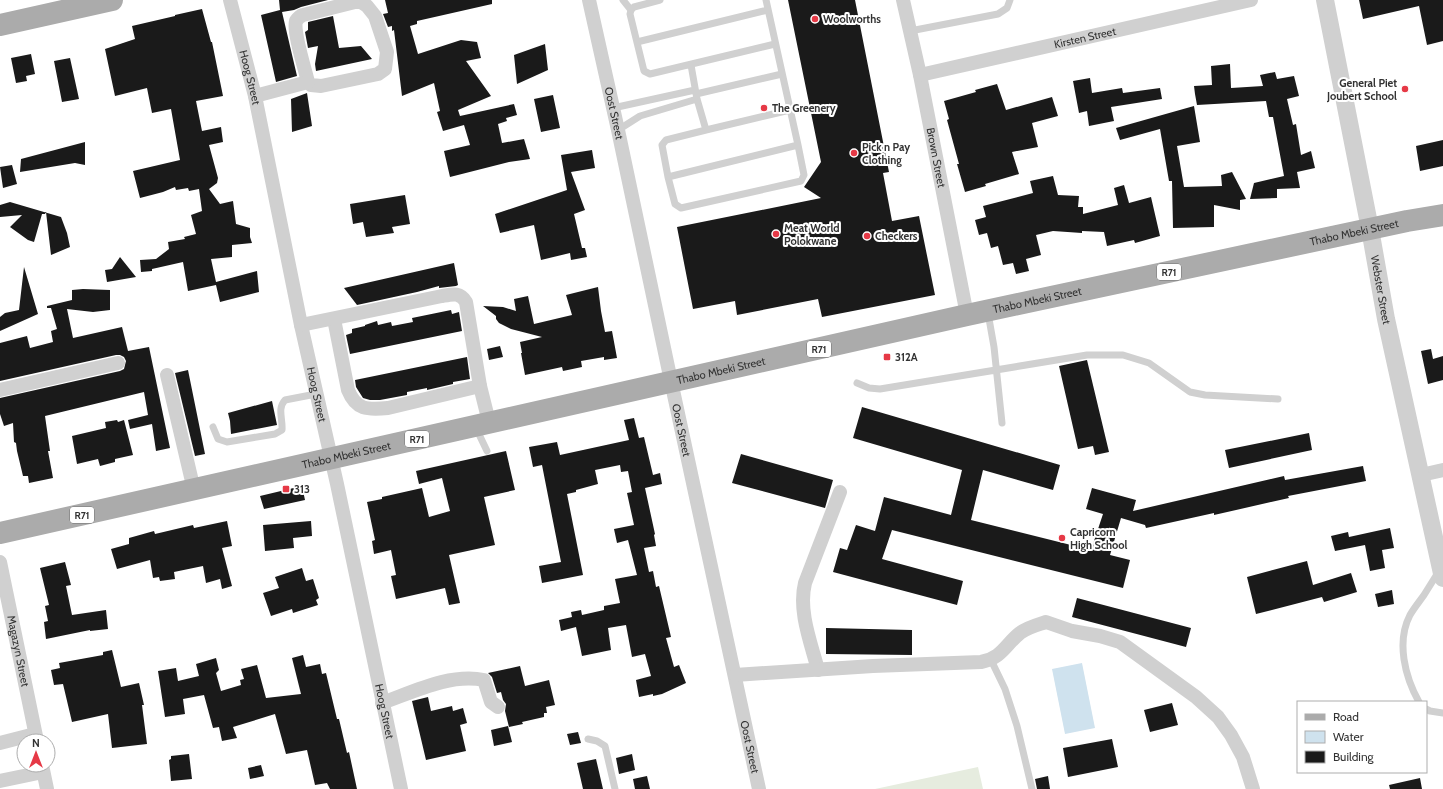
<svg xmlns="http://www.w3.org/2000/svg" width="1443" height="789" viewBox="0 0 1443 789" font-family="Cabin,sans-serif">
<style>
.green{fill:#e6ecdf}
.water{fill:#cfe2ee}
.building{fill:#1a1a1a}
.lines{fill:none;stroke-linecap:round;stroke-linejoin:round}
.service{stroke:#d0d0d0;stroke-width:7}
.minor{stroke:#d0d0d0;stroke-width:14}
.tertiary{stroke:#d0d0d0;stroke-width:18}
.primary{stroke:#ababab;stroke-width:22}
.poi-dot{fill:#e63946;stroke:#fff;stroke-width:1.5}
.labels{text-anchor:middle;stroke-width:4;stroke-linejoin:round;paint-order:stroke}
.shield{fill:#fff;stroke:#707070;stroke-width:1}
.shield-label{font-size:10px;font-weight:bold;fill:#333}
.poi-label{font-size:11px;font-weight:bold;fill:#333;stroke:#fff;text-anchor:start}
.street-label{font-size:11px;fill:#333;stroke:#fff}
</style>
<rect width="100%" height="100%" fill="#fff"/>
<path class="green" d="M978,767L983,789H875Z"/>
<path class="water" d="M1082,663L1095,728L1065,734L1052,669Z"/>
<path class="building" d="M279,0H328L301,7L294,10L282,12L297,76L276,82L261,15L280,10Z
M385,0H492V4L417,21V24L410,26L418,54L461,40L477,42L481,58L466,61L491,96L458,110L460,116L514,104L517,115L506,118L507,121L498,124L502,143L524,139L530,159L509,162L450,177L444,151L470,145L464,125L443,131L437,112L440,111L434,83L402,96L394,30L392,31V26L388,27L383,14L388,13Z
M788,0H855L889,172L883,173L892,221L919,216L935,295L822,317L818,299L737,315L735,301L693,309L677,227L821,198L804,187L821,162Z
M1359,0H1443V41L1427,45L1419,6L1363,19Z
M202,9L211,42H212L223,96L196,101L202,131L221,127L223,142L209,145L218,178L217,183L209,189L220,204L233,201L236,224L250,228V237L252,243L232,245V257L211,259L216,282L257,271L259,292L220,302L216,285L188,291L183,262L152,269V271L141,272L140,260L156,259L169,249L168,242L185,239L184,237L196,234L191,215L202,211L199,189L189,191L188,188L176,190L175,187L163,192L140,198L133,171L180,160L171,109L152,113L147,88L115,96L105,49L135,39L132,26L175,16V15Z
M333,16L339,48L361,46L372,59L316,71L315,64L318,46L308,48L305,32L308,30V22Z
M545,44L548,70L517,84L514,55Z
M31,54L35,74L26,76L27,81L16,83L11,58Z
M70,58L79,99L62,102L54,61Z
M1230,64L1231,88L1263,86L1260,75L1275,72L1277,79L1294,76L1299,96L1287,99L1293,125L1296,124L1301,155L1311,151L1315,168L1297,172L1300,188L1277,189V198L1250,199L1254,183L1284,176L1273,117H1269L1266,101L1197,105L1195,94L1194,86L1212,85L1211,66Z
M1090,78L1092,93L1122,88L1123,93L1160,88L1162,99L1111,107L1114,121L1089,126L1087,111L1079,113L1073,81Z
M997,84L1006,110L1052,97L1058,116L1032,123L1038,147L1012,152L1019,174L985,184L986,186L965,192L957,164H959L947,120L949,119L944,101L976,92L975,90Z
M307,93L312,126L292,132L291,99Z
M553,95L560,128L541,132L534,99Z
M1194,106L1200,142L1177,146L1184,187L1222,186L1221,175L1232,172L1246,199L1240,200V210L1214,205V227L1173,228L1172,181H1169L1160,129L1120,140L1116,128Z
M1443,140V166L1420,171L1416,146Z
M85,142V165L75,163L20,172L21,159Z
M592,150L595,168L571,172L585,210L574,214L582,248H585L587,257L571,260L570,253L541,260L534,225L500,233L495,214L567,190L561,155Z
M12,165L17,184L3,188L0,167Z
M1053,176L1058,195L1079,196L1078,207H1083V214L1118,205L1114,188L1124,185L1129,203L1151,197L1160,236L1135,243L1134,240L1107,246L1104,232L1082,231V233L1053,231L1036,235L1041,255L1026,259L1029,271L1016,274L1013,263L1003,265L998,246L991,248L987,233L979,235L975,220L986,217L983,206L1033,193L1030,181Z
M405,195L410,224L392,227L394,233L366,237L363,222L353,224L350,204Z
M10,202L61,217L67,233L70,247L51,255L46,212L45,214H42L34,242L28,240L10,227L22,215L0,217V205Z
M120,257L136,277L107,282L105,270L112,269Z
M454,263L458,285L456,286L439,288V286L417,292L357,305L344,288Z
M24,267L38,314L0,331V317L5,313L19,310Z
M598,287L601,311L605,332L612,331L617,358L604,360V357L581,361L582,367L563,371L562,367L525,375L521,353H522L520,342L542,337L511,329L499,323L496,319V316L483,306L503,307L516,311L514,299L528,296L534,324L572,315L566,295Z
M83,289L110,290V310L93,312L67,309L73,338L122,327L128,351L149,347L170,448L156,451L152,424L130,429L128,420L148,415L144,392L45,416L50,451H48L53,478L29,483L28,476H23L17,451L16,443L14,442L13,423L4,426L0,414V398L120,371L124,369L126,361L124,357L120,355H116L0,381V343L27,336L30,348L53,342L51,331L57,329L51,308H47V306L72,300V290Z
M451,310L452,314L459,312L462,331L350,354L346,335L352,333V329L365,326V325L377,321L378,325L391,322L392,326L413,322L412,318Z
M500,346L503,357L489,360L487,349Z
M1431,349L1433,359L1443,356V380L1428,384L1421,351Z
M467,357L470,379L453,382V384L427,390V388L407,392V395L380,400H370L363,398L356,387L355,380Z
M1087,360L1109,452L1095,455L1093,446L1078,449L1059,366Z
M188,370L205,454L195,456L175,373Z
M272,401L277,425L231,434L230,421L228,413Z
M862,407L1060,465L1053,490L983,470L971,520L1091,550L1103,514L1086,509L1092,488L1136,500L1133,511L1284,476L1285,480L1363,466L1366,481L1288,496L1289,498L1214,515V513L1146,528L1145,525L1121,518L1110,555L1130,560L1123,588L892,530L882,559L963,581L957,605L833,572L840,548L847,550L856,525L875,531L884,497L951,515L962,470L853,438Z
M634,418L639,438L644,437L653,475L660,473L662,484L645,488L655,534L654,535L656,546L644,548L649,572L653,571L656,587L659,586L671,637L666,638L674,667L679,665L686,683L662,694L653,696V694L639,697L636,680L651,676L645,654L632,657L626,625L608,628L611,650L582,656L576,627L561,631L559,620L572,617L571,612L581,610L582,615L604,610V606L620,603L615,579L637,575L628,540L617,543L614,529L634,525L627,493L632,492L628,471L621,472L620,465L595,470L598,484L576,490V492L567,494L583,575L542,583L539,566L561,562L542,465L533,467L529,447L557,442L560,455L629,440L624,420Z
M117,420L118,422L124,420L133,455L115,459V462L100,466L98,459L77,464L72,436L106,428L105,422Z
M1309,433L1312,450L1229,468L1225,450Z
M506,451L515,490L484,497L495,545L449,555L460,603L449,605L445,588L396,599L391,576L396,575L391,550L374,554L372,541L375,540L367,502L382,499V497L422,488L429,517L450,511L442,478L419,484L416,471Z
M741,454L833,480L825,508L732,483Z
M302,486L305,500L264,509L260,496Z
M227,521L232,546L222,548L232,586L222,589L220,579L206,583L203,566L174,572L175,579L160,581L159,577L153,578L150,560L117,569L111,549L129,544V538L154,531L155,534L193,525L194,528Z
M311,521L312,536L293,538L294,548L265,551L263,525Z
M1390,528L1394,548L1382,550L1385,568L1370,571L1365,545L1335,551L1331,536L1348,532L1349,537Z
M1307,561L1313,585L1351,573L1357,592L1324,602L1322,597L1256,614L1247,577Z
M65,562L71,585L66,586L72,615L106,610L108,629L90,631V630L46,639L44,622L48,621L45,606L49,605L40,568Z
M302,568L306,581L313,579L319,598L316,600L318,605L293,613L292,609L271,616L263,593L279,588L275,577Z
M1392,590L1394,604L1378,607L1375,594Z
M1077,598L1191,628L1186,647L1072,617Z
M826,628L912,630V655L826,654Z
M112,650L121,687L139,683L144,705H142L147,744L112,748L108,714L72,722L63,684L54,685L51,670L60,668L59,663L103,655V652Z
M303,655L306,667L320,664L322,674L326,673L337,719H339L347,753L349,752L357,789H330L327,783L315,785L307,750L286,754L275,714L233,727L237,738L222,741L219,727L213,728L204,695L183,699L185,714L165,717L158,671L176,668L178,681L199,676L196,664L216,658L219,670L216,673L221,691L241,685L240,680L244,679L241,669L257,665L266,698L301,694L292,658Z
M520,666L525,686L549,680L555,705L546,707L547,713H544V717L522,722L523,724L509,727L505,711L506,704L503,700L501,692L497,693L492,677L488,673Z
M428,697L431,711L452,706L453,711L463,708L467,723L460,725L466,751L426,760L412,701Z
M1172,703L1178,725L1150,732L1144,710Z
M508,726L512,742L494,746L491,730Z
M578,732L581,743L570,745L567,734Z
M1112,739L1118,767L1068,777L1063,748Z
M189,754L192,779L171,781L169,760L171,759V756Z
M632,754L635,770L619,774L616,758Z
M596,759L603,789H583L577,763Z
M261,765L264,776L250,779L248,768Z
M647,776L650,789H635L633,779Z
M1048,776L1050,789H1037L1035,779Z
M1420,778L1422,789H1390L1389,785Z"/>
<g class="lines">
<path class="service" d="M623,0L631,10
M660,0L634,7L631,10L630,14L644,71L650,74L775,44
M910,31L998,14L1007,8L1010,0
M637,42L768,10
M691,65L697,99L706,130L666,140L662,145L668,177L675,204L681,208L801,181L804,175L798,145L766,0
M696,94L782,74
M613,108L695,90
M618,130L640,116L697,99
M706,130L790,110
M668,177L798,145
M988,313L994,347L1002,423
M857,383L869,388L880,389L1087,355H1123L1149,363L1190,392L1205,395L1278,399
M213,427L218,439L227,442L275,434L282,430C283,419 277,409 285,400L316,394
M476,428L487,451
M991,660L1005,689L1017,726L1032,789
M1419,702C1405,677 1396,642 1410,615C1414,608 1419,602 1424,595C1429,587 1434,579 1439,571
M1426,709L1430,711L1443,713
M588,739L597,741L605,746L615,789"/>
<g class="minor">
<path id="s1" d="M230,0L255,96L301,325L337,484L401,789"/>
<path id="s2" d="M589,0L618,130L671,381L759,789"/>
<path id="s3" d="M903,0L920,75L967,315"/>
<path d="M355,2H361L367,6L375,16L387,52L385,69L378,74L321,86L311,85L308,82C305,69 293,32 296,21C298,18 300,16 303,15Z"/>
<path id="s4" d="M920,75L1251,0"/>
<path d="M255,96L308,82"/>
<path d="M334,319L348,390C356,410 367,410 388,408L480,386"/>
<path d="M301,325L442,296C453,294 460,292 466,302L480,386L489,422"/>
<path d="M167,375L194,490"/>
<path d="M0,390L118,363"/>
<path d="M1421,475L1443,470"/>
<path id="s5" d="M0,562L37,741"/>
<path d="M818,670C811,643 798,611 805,583L840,492"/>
<path d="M735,675L873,666L981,662C1002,658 1005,645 1020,633C1028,627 1037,625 1046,622L1072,631L1100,636L1120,642L1196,697L1218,717L1231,735L1243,757L1253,789"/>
<path d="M382,703C413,692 450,673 484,680L491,702L498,707"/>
<path d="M0,743L35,734"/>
<path d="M42,765L47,789"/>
<path d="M0,781L43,772"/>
</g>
<path class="tertiary" id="s6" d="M1325,0L1370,229L1386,319L1443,578"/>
<g class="primary">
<path d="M0,25L112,0"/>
<path id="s7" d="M0,533L967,315L1407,221L1443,215"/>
</g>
</g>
<g class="poi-dot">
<circle cx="815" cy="19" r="4"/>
<circle cx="1405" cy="89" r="4"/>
<circle cx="764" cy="108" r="4"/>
<circle cx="854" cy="153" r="4"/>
<circle cx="776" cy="234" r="4"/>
<circle cx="867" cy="236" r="4"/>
<rect x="883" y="353" width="8" height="8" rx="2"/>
<rect x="282" y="485" width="8" height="8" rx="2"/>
<circle cx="1062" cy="538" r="4"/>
</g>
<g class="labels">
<g class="shield">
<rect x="1157" y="264" width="24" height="16" rx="3"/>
<rect x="807" y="341" width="24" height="16" rx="3"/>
<rect x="405" y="431" width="24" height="16" rx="3"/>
<rect x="70" y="507" width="24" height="16" rx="3"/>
</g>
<g class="shield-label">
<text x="1169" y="276">R71</text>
<text x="819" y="353">R71</text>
<text x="417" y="443">R71</text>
<text x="82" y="519">R71</text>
</g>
<g class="poi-label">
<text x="823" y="23">Woolworths</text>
<text x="1397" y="87" text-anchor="end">General Piet<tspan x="1397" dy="13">Joubert School</tspan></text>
<text x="772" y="112">The Greenery</text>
<text x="862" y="151">Pick n Pay<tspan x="862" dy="13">Clothing</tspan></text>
<text x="784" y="232">Meat World<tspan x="784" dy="13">Polokwane</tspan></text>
<text x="875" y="240">Checkers</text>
<text x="895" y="361">312A</text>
<text x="294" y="493">313</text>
<text x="1070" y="536">Capricorn<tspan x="1070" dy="13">High School</tspan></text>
</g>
<g class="street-label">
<text dy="4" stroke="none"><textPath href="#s4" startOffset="169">Kirsten Street</textPath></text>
<text dy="4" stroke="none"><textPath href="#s1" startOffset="80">Hoog Street</textPath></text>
<text dy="4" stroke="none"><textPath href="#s2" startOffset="116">Oost Street</textPath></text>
<text dy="4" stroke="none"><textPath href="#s3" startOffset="161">Brown Street</textPath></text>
<text dy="4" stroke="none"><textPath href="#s7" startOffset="1387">Thabo Mbeki Street</textPath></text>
<text dy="4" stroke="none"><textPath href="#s6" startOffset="295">Webster Street</textPath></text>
<text dy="4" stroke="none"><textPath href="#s7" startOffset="1063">Thabo Mbeki Street</textPath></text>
<text dy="4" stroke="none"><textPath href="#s7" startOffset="739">Thabo Mbeki Street</textPath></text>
<text dy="4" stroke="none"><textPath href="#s1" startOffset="404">Hoog Street</textPath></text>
<text dy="4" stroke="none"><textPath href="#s2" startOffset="440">Oost Street</textPath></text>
<text dy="4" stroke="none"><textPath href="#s7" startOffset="355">Thabo Mbeki Street</textPath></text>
<text dy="4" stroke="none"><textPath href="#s5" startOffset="91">Magazyn Street</textPath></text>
<text dy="4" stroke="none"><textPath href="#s1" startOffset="728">Hoog Street</textPath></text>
<text dy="4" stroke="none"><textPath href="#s2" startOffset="764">Oost Street</textPath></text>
</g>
</g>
<rect x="1297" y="701" width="130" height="72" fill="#ffffff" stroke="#adadad"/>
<rect x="1305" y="714" width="20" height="6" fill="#ababab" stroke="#adadad"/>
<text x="1333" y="721" font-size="12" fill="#333333">Road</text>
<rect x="1305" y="731" width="20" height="12" fill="#cfe2ee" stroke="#adadad"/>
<text x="1333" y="741" font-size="12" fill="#333333">Water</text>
<rect x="1305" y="751" width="20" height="12" fill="#1a1a1a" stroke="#adadad"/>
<text x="1333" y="761" font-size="12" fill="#333333">Building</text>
<g transform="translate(36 753)"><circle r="19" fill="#ffffff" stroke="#adadad"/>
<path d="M0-3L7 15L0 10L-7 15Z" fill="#e63946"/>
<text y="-6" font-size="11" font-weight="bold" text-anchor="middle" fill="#333333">N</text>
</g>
</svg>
